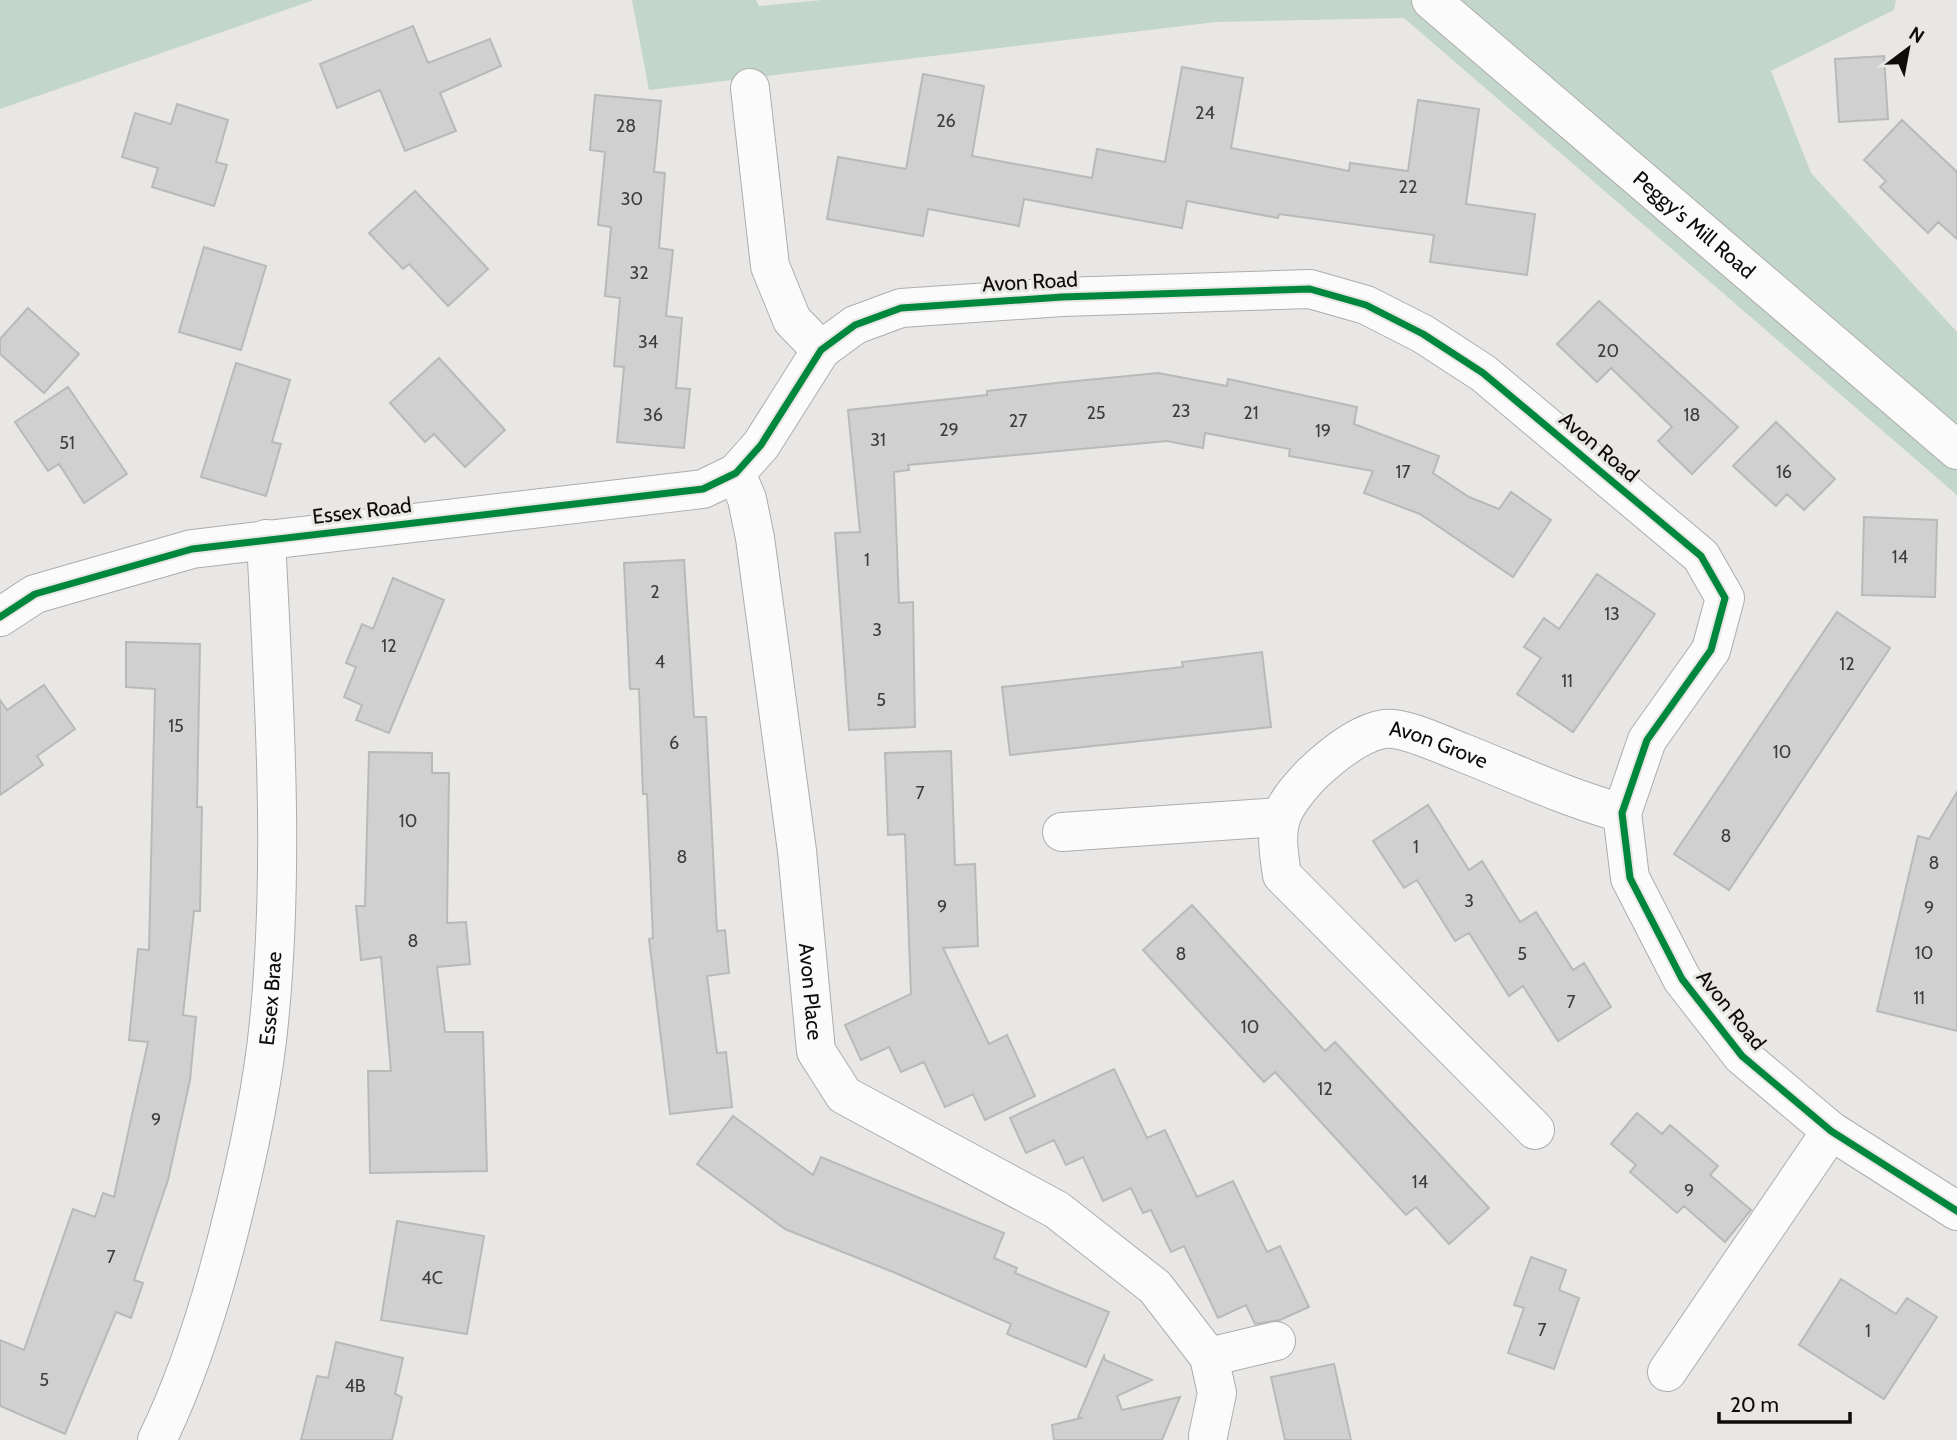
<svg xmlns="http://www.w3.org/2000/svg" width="1957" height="1440" viewBox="0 0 1957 1440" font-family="Cabin,sans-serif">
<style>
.green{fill:#c2d6cb}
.building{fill:#d1d0d0;stroke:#b9b9b8;stroke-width:2}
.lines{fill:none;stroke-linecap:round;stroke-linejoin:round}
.street-casing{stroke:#aeadac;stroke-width:40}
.street{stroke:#fcfbfb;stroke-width:38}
.cycleway-casing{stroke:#e9e7e4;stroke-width:11}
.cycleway{stroke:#00873e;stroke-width:7}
.labels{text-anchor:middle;stroke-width:6;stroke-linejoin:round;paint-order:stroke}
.number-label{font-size:18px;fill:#3e3d3c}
.street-label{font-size:21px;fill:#0d0c0b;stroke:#e9e7e4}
</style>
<rect width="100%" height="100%" fill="#e8e7e5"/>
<path class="green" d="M0,0H314L0,109Z
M632,0H756L759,6L822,0H1896L1894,10L1771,71L1811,173L1957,332V495L1404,18L1216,22L649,90Z"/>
<path class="building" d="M413,26L428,63L490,39L501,66L440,93L456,131L405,151L380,90L337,108L320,64Z
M1884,56L1888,119L1839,122L1835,59Z
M1182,67L1243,78L1231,148L1349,171L1350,163L1408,171L1418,100L1479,109L1466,204L1535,214L1527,275L1430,262L1434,235L1279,214L1278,218L1187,201L1182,228L1024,199L1019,226L928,209L923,236L827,219L838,157L906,169L923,74L984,86L972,156L1092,178L1097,149L1165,162Z
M595,95L661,101L654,172L665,173L659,248L673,250L666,316L682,318L676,388L690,389L684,448L617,442L624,367L614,366L620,298L605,296L611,227L598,225L605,152L590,150Z
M177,104L228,120L216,162L227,165L214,206L152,187L158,168L122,157L135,113L171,124Z
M1902,120L1957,172V239L1938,222L1928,233L1880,187L1886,181L1864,160Z
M415,191L488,269L448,306L409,264L403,269L369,233Z
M204,247L266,266L241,350L179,332Z
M1599,301L1738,427L1692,474L1658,441L1672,427L1611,368L1597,382L1557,344Z
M28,308L79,354L44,393L0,354V339Z
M439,358L505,430L465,467L434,434L425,442L390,403Z
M236,363L290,380L272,442L281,444L266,496L201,477Z
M1158,373L1227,386L1228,379L1357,407L1354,424L1439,456L1433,473L1469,497L1499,509L1511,492L1551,520L1513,577L1420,514L1364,493L1373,471L1289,456L1290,449L1205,433L1203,448L1167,441L908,465L909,470L894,472L899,603L913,602L915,727L849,730L835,533L860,532L848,410L987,395V391L1056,383Z
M68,387L127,474L84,503L59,464L48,471L15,422Z
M1776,422L1835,479L1804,510L1787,494L1776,506L1733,466Z
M1864,517L1937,520L1935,597L1862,595Z
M684,560L694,717H706L717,931L725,930L729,973L707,976L717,1053L726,1052L732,1107L670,1114L649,939L653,938L647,794H643L639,689H630L624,563Z
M1597,574L1655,614L1573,732L1517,694L1541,658L1524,647L1544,618L1559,629Z
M393,578L444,600L389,733L356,720L362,705L344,697L356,667L346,663L362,624L373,629Z
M1837,612L1890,648L1729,890L1674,854Z
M126,642L200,644L197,807H202L200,911H194L183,1015L196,1017L190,1080L168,1180L134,1280L143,1283L131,1318L116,1312L65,1434L0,1406V1340L24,1350L73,1209L95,1217L103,1193L114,1197L148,1042L129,1040L138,949L149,950L155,689L126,687Z
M1262,652L1271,727L1010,755L1002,687L1183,667L1182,662Z
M44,685L75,729L37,756L43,765L0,795V700L7,710Z
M951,751L955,865L975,864L978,946L943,948L989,1044L1007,1035L1035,1096L985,1120L973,1094L945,1107L924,1062L901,1072L889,1047L861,1060L845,1025L911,994L905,834L888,835L885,753Z
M369,752L432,753V773H449L447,923L466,922L470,964L437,967L445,1032H483L487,1171L370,1173L368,1071H391L381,957L361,960L356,906H365Z
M1957,792V1031L1877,1011L1918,836L1929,839Z
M1428,805L1469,870L1482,861L1520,922L1536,912L1573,970L1584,963L1611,1007L1558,1041L1523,986L1509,996L1469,933L1455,941L1417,880L1404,888L1373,841Z
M1192,905L1325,1051L1335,1042L1489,1208L1449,1244L1416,1207L1406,1215L1275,1072L1264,1082L1143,950Z
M1114,1069L1147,1138L1165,1130L1197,1197L1233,1181L1267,1252L1280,1246L1309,1307L1280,1320L1255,1324L1246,1305L1218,1318L1184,1246L1171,1252L1151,1210L1143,1213L1131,1188L1103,1201L1083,1157L1066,1165L1054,1140L1026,1153L1010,1118Z
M1637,1113L1662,1134L1670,1125L1718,1166L1710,1175L1751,1210L1725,1242L1684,1206L1677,1213L1630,1172L1636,1165L1611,1144Z
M733,1116L813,1175L821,1157L1004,1233L994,1258L1017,1268L1015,1273L1109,1312L1086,1367L1007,1334L1011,1324L898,1274L785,1229L697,1164Z
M397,1221L484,1236L467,1334L381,1320Z
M1531,1257L1566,1270L1559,1290L1579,1298L1554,1369L1508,1353L1524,1308L1514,1305Z
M1841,1279L1896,1314L1907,1298L1937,1317L1884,1399L1799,1345Z
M336,1342L403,1358L395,1394L402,1397L392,1440H301L317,1376L328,1378Z
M1104,1356L1105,1360L1152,1380L1117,1396L1122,1410L1180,1397L1162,1440H1054L1052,1425L1081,1418L1078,1417Z
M1334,1364L1351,1440H1285L1271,1377Z"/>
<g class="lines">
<defs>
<g id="street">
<path id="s1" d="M1431,0L1957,450"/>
<path d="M750,88L770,266L792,320L821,350"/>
<path id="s2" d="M736,473L747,499L755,538L797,851L816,1051L844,1095L1057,1210L1155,1287L1209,1357L1217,1393L1208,1436"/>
<path d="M0,617L35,594L192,549L703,489L736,473L761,445L821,350L855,325L901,308L1062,297L1310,289L1366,305L1423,334L1483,373L1701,556L1725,598L1711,650L1647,740L1622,813L1630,878L1682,979L1742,1056L1831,1131L1957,1211"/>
<path d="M1062,832L1279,817"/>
<path id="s3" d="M1535,1130L1282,875C1274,825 1276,812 1312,774C1330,757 1359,733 1384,729C1404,726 1442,745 1461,752C1514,773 1567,798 1622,813"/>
<path d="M1209,1357L1276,1341"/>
<path d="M1667,1372L1831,1131"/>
<path id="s4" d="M157,1440C189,1374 210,1306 228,1235C246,1165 262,1094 269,1022C285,862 274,700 266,539"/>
</g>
</defs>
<use href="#street" class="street-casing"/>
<use href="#street" class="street"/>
<defs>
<path id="cycleway" d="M0,617L35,594L192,549L703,489L736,473L761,445L821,350L855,325L901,308L1062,297L1310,289L1366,305L1423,334L1483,373L1701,556L1725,598L1711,650L1647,740L1622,813L1630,878L1682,979L1742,1056L1831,1131L1957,1211"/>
</defs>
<use href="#cycleway" class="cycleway-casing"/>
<use href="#cycleway" class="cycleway"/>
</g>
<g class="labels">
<g class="number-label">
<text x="1205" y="119">24</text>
<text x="946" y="127">26</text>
<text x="626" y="132">28</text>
<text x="1408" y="193">22</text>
<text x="632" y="205">30</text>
<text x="639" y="279">32</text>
<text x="648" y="348">34</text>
<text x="1608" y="357">20</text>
<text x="1181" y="417">23</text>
<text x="1096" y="419">25</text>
<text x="1251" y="419">21</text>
<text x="653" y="421">36</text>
<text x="1692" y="421">18</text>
<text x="1018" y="427">27</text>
<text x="949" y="436">29</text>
<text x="1323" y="437">19</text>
<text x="878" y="446">31</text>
<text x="67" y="449">51</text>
<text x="1403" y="478">17</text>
<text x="1784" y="478">16</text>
<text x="1900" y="563">14</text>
<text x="867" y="566">1</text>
<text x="655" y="598">2</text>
<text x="1612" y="620">13</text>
<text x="877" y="636">3</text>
<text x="389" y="652">12</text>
<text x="660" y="668">4</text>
<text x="1847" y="670">12</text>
<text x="1567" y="687">11</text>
<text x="881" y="706">5</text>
<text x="176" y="732">15</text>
<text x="674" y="749">6</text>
<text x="1782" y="758">10</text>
<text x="920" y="799">7</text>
<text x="408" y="827">10</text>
<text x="1726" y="842">8</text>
<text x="1416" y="853">1</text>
<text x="682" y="863">8</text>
<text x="1934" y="869">8</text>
<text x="1469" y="907">3</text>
<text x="942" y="913">9</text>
<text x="1929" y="914">9</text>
<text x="413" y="947">8</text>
<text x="1924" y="959">10</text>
<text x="1181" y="960">8</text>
<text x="1522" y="960">5</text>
<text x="1919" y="1004">11</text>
<text x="1571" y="1008">7</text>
<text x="1250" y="1033">10</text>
<text x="1325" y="1095">12</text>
<text x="156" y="1126">9</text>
<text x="1420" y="1188">14</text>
<text x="1689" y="1197">9</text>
<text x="111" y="1263">7</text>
<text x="432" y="1284">4C</text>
<text x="1542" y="1336">7</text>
<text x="1868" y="1337">1</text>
<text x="44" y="1386">5</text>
<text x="355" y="1392">4B</text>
</g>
<g class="street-label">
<text dy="7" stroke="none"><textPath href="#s1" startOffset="346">Peggy's Mill Road</textPath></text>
<text transform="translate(1030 282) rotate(-3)" y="7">Avon Road</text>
<text transform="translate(1599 447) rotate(40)" y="7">Avon Road</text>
<text transform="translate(362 511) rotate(-7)" y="7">Essex Road</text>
<text dy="7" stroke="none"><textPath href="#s3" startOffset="614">Avon Grove</textPath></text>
<text dy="7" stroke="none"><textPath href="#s2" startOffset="525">Avon Place</textPath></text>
<text dy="7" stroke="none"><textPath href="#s4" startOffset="458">Essex Brae</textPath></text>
<text transform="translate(1731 1010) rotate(51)" y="7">Avon Road</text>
</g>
</g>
<g transform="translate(1908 49) rotate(32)" stroke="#e9e7e4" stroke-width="5" paint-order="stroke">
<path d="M0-5L12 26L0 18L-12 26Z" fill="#0d0c0b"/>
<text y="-10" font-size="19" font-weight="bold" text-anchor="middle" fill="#0d0c0b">N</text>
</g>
<path d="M1719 1412v10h131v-10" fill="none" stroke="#0d0c0b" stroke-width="3.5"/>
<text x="1730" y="1412" font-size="21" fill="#0d0c0b" stroke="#e9e7e4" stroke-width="5" paint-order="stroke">20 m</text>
</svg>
